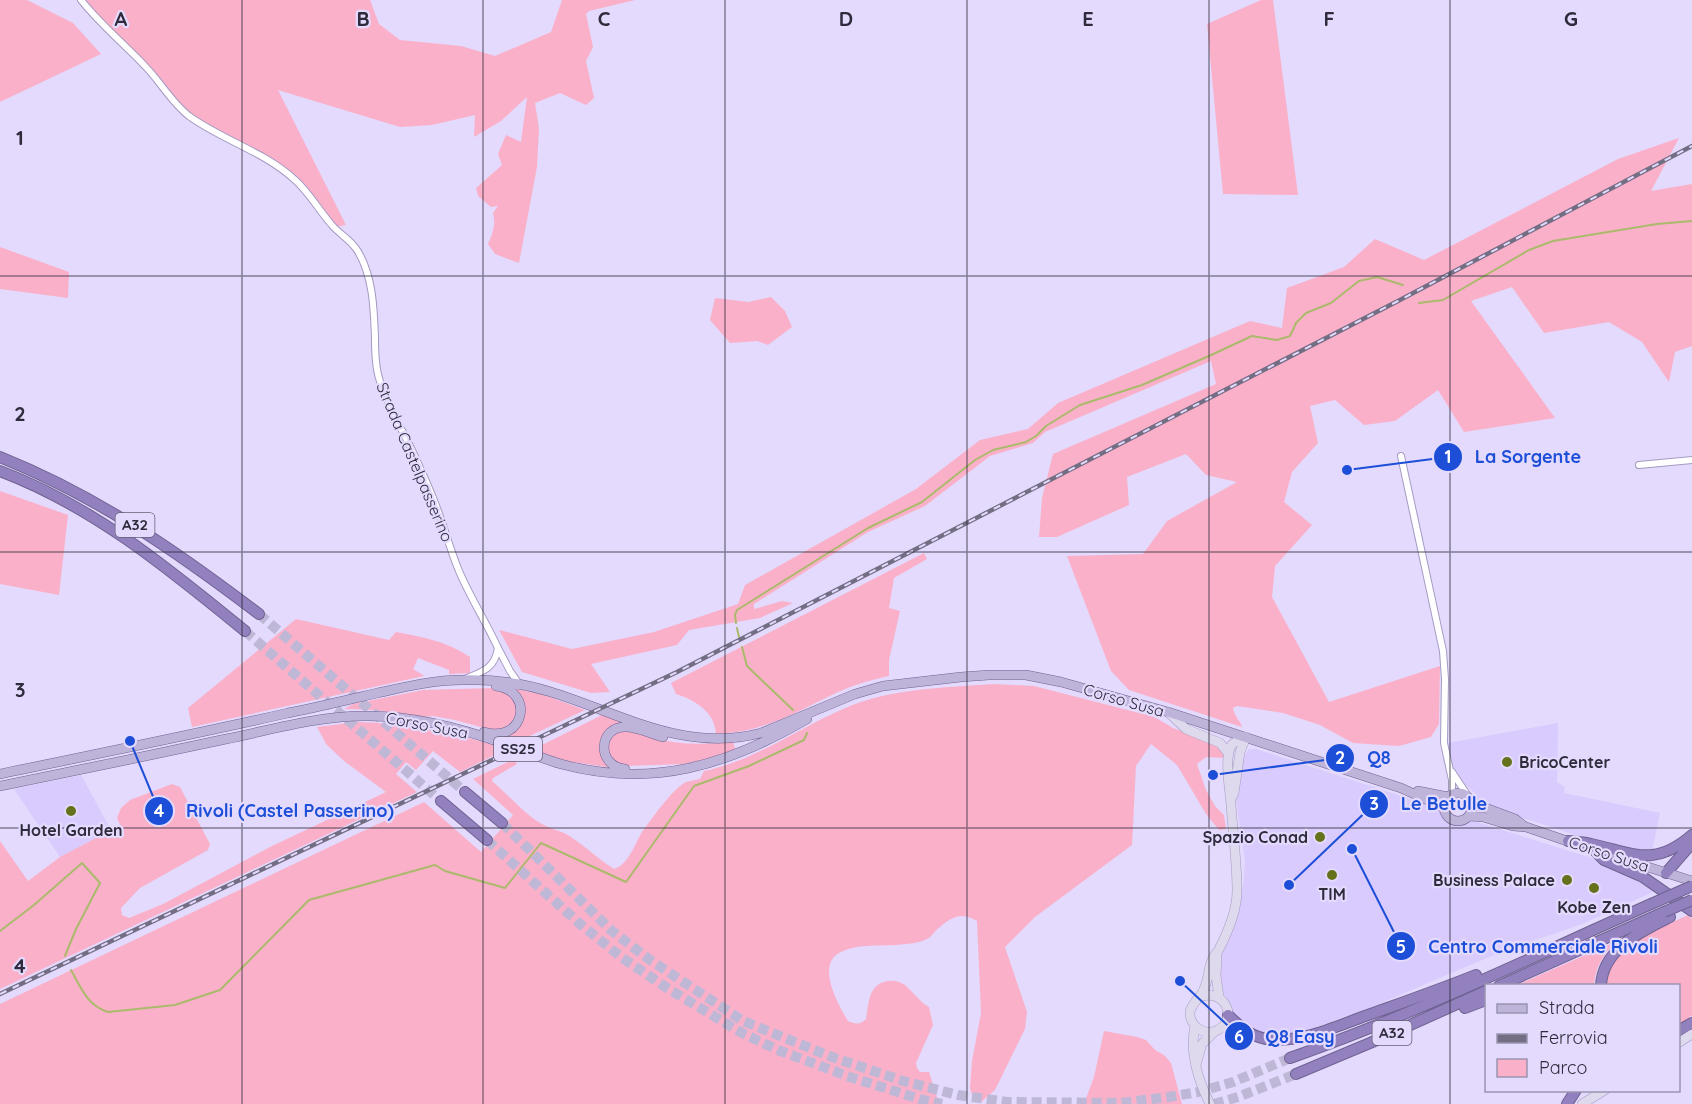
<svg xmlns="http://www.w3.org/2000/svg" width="1692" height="1104" viewBox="0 0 1692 1104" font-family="Quicksand,sans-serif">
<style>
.built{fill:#d9cbfd}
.green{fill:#fbb0c9}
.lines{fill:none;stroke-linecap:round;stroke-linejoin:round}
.stream{stroke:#abb96c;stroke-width:2}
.highway-tunnel{stroke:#bfb7d6;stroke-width:10;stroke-dasharray:10 5;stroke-linecap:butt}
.street-casing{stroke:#a59ac2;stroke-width:8}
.secondary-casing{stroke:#a59ac2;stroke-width:10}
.primary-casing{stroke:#706291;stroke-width:10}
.highway-casing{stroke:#706291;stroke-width:12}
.street{stroke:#fff;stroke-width:6}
.secondary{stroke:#ded9ec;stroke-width:9}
.primary{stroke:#beb3d9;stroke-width:9}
.highway{stroke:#9280bf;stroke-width:10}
.rail-casing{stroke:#746e85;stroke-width:4.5}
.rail{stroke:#e3dafd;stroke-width:2;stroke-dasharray:7;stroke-linecap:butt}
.highway-bridge-casing{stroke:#706291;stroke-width:12;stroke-linecap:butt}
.highway-bridge{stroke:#9280bf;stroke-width:10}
.grid{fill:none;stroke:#302b3c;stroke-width:1.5;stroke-opacity:0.55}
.poi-dot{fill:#65711b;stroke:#e3dafd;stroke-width:2}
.labels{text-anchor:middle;stroke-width:4.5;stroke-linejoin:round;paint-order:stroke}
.shield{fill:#e3dafd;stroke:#666076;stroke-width:1.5}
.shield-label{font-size:15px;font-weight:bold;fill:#302b3c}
.street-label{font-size:16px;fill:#302b3c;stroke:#e3dafd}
.poi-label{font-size:16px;font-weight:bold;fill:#302b3c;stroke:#e3dafd}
.grid-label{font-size:20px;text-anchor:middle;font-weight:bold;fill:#302b3c;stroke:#e3dafd;stroke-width:4.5;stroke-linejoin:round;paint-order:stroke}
.leader{fill:none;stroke:#1d4ed8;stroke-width:2}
.callout-dot{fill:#1d4ed8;stroke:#e3dafd;stroke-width:2}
.mark-label{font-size:18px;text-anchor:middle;font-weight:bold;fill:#fff}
.callout-label{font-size:18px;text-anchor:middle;font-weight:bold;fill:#1d4ed8;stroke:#e3dafd;stroke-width:4.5;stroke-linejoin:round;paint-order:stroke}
</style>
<rect width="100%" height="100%" fill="#e3dafd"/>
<path class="built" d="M1558,723L1557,782L1565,787L1564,793L1660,813L1652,851L1644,852L1606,845L1483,805L1478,801L1475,793L1461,781L1455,773L1452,764L1448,743Z
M1249,749H1256L1429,805L1442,812L1451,823L1462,826L1471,821L1477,822L1604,862L1655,891L1582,924L1501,952L1367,1009L1308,1030L1289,1035L1275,1036L1261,1034L1250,1029L1235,1015L1223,992L1219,977V965L1223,950L1240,901L1244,879L1245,861L1236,800L1243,758Z
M81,775L111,830L60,857L14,789Z"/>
<path class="green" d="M0,0H27L73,23L101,54L0,102Z
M81,0H370L379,24L400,40L461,46L495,56L551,32L562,0H635L589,11L586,14L593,47L586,61L594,98L586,105L560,93L535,103L539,128L537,167L519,263L495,254L488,244C493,232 496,225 493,213L498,206L491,207L478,196L476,188L502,165L498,154L506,135L521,142L527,97L501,121L474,137L475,115L432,125L400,127L278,90L346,225L334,227L290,174L188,113Z
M1261,0H1273L1298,195L1223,194L1207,24Z
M1679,138L1651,191L1692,184V346L1675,352L1669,382L1642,342L1609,322L1544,333L1512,287L1471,301L1555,418L1464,432L1438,390L1395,421L1364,425L1335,400L1310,406L1318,443L1292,472L1284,502L1312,525L1275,566L1272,597L1329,702L1440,666L1439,724L1431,737L1399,746L1353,743L1320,725L1283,713L1237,706L1233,708C1234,716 1240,720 1242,727L1129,690L1111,671L1067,556L1143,554L1167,521L1237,482L1206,475L1186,454L1127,477L1129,505L1057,537H1039L1042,498L1053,454L1216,384L1211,361L1045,432L1033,443L990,456L925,506L868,532L754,604V609L782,601L793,603L760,618L689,630L677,645L591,664L610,692L591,693L522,672L499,630L572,649L654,632L738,604L745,585L916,489L980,440L1028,429L1058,403L1250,321L1282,328L1287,288L1344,267L1375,239L1424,260L1618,159Z
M0,247L69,272L68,298L0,289Z
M771,297L785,311L792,327L768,345L757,341L730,343L710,320L715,298L748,302Z
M0,491L68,515L59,595L0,584Z
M924,553L927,559L894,578L889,608L900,611L889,660V676C871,680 853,685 836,693C811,705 788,718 762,726C747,731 732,733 716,734C715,712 695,700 676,694L671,683Z
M296,619L389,640L396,632C425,638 444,640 470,657V673L449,674V670L418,658L413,669L423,675L424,676L192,727L188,708Z
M993,684L1034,686L1151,716L1158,719L1173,728L1219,745L1225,758L1206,757L1197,764L1206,790L1215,806L1224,815L1226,829L1219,830L1206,814L1177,765L1151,744L1136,766L1132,845L1035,917L1005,947L1027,1012L1025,1029L995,1090L980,1103L974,1101L970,1088L972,1061L981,1013L977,921C962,912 953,916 940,927C935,930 932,937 927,939C917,944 905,944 895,945C878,946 856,944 841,952C815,964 838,1004 848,1021C855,1024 860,1025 866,1019C869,1003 868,985 887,981C893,980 900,981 905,985C914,993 919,1001 929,1007L933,1025L916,1063L917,1068L920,1072H929L939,1104H0V1004L424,802L481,852L513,815L473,779L514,759L517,764L493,778L492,781C510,796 525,816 546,826C553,830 562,831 568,835C584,845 598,859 614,869C628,865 635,844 642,832C651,820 673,788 686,782C690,781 695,780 700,779L704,771C754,761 797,729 843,709C890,688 942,688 993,684Z
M492,688L504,691L515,701L517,709L515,717L510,724L503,729L495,731L455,720L433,716L422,717L375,710L344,709L353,704L423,690Z
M512,688L544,695L585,710L515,743L499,737L512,732L522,699L518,693Z
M602,715L623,723C598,726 591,754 612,768L567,761L532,750Z
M357,722C408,723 458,734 507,749L460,772L433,751L416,770L406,762L396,774L417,792L0,989V841L28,881L60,857L111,830L115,838L124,834L117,818L121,808L130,800L172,784L180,787L210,844L208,850L140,888L121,908L122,915L129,918L163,904L270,847L386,792L344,761L326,744L317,727Z
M618,730C636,732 650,737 668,741C686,745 715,744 733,742L735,748L734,751L708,759L684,764L624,766L618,765L608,755V739Z
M1688,915L1692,919V1015L1679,1026L1678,986H1606C1608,944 1657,930 1688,915Z
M1615,942C1603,956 1595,967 1594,985H1517Z
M1104,1031L1137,1037L1146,1040L1155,1050L1164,1055L1171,1063L1182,1104H1084L1094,1077Z"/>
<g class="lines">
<path class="stream" d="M1419,303L1443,300L1529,250L1553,241L1657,224L1692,221
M736,623L735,615L737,610L868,528L922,502L975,460L993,450L1026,442L1036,436L1046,426L1080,405L1142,385L1209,356L1252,336L1277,340L1290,336L1296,323L1306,313L1331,303L1359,281L1377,277L1403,285
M737,628L739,637
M742,647L747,666L793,710
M0,931L34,905L82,863L100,883L76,929L65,956
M71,970C81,988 87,1005 108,1012L175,1005L220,990L309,900L435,865L445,871L505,888L541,843L626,882L694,786L749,766L804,740L807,733"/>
<path class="highway-tunnel" d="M259,614L465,792
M245,631L441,801
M502,823L612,931L650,960L743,1021L832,1057L903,1081L958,1095L1007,1102L1121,1103L1169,1097L1198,1092L1233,1082L1290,1058
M487,840L579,923L621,957L667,988L742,1033L778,1050L847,1076L923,1100L942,1104
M1214,1104L1238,1097L1296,1074"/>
<defs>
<path id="street" d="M81,0C100,24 123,43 144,65C160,81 171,102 189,116C222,140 263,151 294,179C309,192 318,209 331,224C339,234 350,239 357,250C373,275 374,309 375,338C375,351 375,365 379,378C387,407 405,433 417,461C422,473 428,485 433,498C443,522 449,547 459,571C470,597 486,622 498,648
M1401,456L1443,651L1445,679L1444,743L1452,780V794
M1639,465L1692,460
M467,678C485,671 495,667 498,648L510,671L519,684
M1452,772L1468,796"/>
<path id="secondary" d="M1168,712L1186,729L1220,743L1228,753
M1231,799L1234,793L1240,752L1246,737
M1217,954L1216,976L1219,997
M1200,997C1224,988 1239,1018 1218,1030C1205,1037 1189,1026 1190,1012C1192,1002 1201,998 1204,989C1208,981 1208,972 1211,963C1212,958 1215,955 1218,951C1227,934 1237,911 1237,891C1237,862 1233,833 1231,805C1230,791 1224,758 1231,746C1234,741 1241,739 1246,737
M1195,1026C1189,1053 1198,1080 1210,1104
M1678,1043L1692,1034
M1196,1065L1202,1044L1214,1032
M1582,1104L1605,1090"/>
<path id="primary" d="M484,732C525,744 535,691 496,686
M625,769C596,766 598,726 626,727C638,727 651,734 663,737
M0,774C96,754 192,735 288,713C318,707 347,700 377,693C405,687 433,680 462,680C492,679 522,683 551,692C622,714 684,753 761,733L855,694L883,686L961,677L989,675H1026L1061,682L1168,712L1401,788L1445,808
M0,786C75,771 151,755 226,739C271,730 318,716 364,716C412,715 461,728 505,744C524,750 542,759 561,764C652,789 728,765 807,719
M1418,791L1448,797
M1444 807a14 14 0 1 1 28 0a14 14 0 1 1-28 0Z
M1472,803L1515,819L1524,826
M1469,816L1483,817L1513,826L1526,827L1573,843
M1594,850L1692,881"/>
<path id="highway" d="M0,457C97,496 176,551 259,614
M0,471C93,506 169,569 245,631
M465,792L502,823
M441,801L487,840
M1568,841C1576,842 1584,842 1591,844C1634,853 1654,868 1692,835
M1593,849L1604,860L1643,877L1692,911
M1666,873L1692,843
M1499,986L1664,912
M1601,986C1602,949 1642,931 1670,917
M1465,1008L1486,1000
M1228,1015C1239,1026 1250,1036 1266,1039C1301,1044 1336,1026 1368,1015C1404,1002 1441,989 1476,975
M1678,1031L1692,1023
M1290,1058C1413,1015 1532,957 1651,904
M1296,1074L1370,1043L1486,991
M1567,1104L1576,1090"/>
</defs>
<use href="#street" class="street-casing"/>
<use href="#secondary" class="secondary-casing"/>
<use href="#primary" class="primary-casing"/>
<use href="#highway" class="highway-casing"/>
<use href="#street" class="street"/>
<use href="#secondary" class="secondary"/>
<use href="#primary" class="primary"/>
<use href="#highway" class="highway"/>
<defs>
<path id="rail" d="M0,994L677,672L1398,301L1692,146"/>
</defs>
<use href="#rail" class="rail-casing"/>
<use href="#rail" class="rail"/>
<defs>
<path id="highway-bridge" d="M1651,904L1692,886
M1664,912L1692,900"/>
</defs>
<use href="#highway-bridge" class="highway-bridge-casing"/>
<use href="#highway-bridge" class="highway-bridge"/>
</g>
<path class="grid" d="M242,0V1104M483,0V1104M725,0V1104M967,0V1104M1209,0V1104M1450,0V1104M0,276H1692M0,552H1692M0,828H1692"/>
<g class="poi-dot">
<circle cx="1507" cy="762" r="6"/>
<circle cx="71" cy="811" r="6"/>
<circle cx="1320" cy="837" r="6"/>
<circle cx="1332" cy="875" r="6"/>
<circle cx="1567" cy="880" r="6"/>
<circle cx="1594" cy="888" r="6"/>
</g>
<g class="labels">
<g class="shield">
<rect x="115.5" y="513" width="39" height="24" rx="4.5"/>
<rect x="494" y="737" width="48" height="24" rx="4.5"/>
<rect x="1372.5" y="1021" width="39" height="24" rx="4.5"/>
</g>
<g class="shield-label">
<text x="135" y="530">A32</text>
<text x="518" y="754">SS25</text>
<text x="1392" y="1038">A32</text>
</g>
<g class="street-label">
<text transform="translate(415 462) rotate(67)" y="6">Strada Castelpasserino</text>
<text transform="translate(1124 700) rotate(16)" y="6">Corso Susa</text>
<text transform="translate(427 725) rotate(11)" y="6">Corso Susa</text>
<text transform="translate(1609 854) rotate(18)" y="6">Corso Susa</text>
</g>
<g class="poi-label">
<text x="1519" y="768" text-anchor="start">BricoCenter</text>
<text x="71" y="836">Hotel Garden</text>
<text x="1308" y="843" text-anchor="end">Spazio Conad</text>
<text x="1555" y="886" text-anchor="end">Business Palace</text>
<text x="1332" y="900">TIM</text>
<text x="1594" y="913">Kobe Zen</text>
</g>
</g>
<g class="grid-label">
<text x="121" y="26">A</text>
<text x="363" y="26">B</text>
<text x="604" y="26">C</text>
<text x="846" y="26">D</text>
<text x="1088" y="26">E</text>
<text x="1329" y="26">F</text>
<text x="1571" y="26">G</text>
<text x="20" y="145">1</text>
<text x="20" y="421">2</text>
<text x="20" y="697">3</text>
<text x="20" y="973">4</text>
</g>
<path class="leader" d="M1347 470L1448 457M1213 775L1340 758M1289 885L1374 804M130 741L159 811M1352 849L1401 946M1180 981L1239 1036"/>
<g class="callout-dot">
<circle cx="1347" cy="470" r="6"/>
<circle cx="1213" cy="775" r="6"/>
<circle cx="1289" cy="885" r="6"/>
<circle cx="130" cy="741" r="6"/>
<circle cx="1352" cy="849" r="6"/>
<circle cx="1180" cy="981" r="6"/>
<circle cx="1448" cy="457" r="15"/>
<circle cx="1340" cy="758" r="15"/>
<circle cx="1374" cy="804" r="15"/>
<circle cx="159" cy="811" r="15"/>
<circle cx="1401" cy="946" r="15"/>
<circle cx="1239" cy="1036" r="15"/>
</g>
<g class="mark-label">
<text x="1448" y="463">1</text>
<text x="1340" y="764">2</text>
<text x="1374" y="810">3</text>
<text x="159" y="817">4</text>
<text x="1401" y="953">5</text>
<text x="1239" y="1043">6</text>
</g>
<g class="callout-label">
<text x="1528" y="463">La Sorgente</text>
<text x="1379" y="764">Q8</text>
<text x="1444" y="810">Le Betulle</text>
<text x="290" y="817">Rivoli (Castel Passerino)</text>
<text x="1543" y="953">Centro Commerciale Rivoli</text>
<text x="1300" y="1043">Q8 Easy</text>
</g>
<rect x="1485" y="984" width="195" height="108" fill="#e3dafd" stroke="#9b94b0" stroke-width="1.5"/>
<rect x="1497" y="1004" width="30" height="9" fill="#beb3d9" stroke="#9b94b0" stroke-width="1.5"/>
<text x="1539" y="1014" font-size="18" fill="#302b3c">Strada</text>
<rect x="1497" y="1034" width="30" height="9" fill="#746e85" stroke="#9b94b0" stroke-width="1.5"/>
<text x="1539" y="1044" font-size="18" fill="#302b3c">Ferrovia</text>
<rect x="1497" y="1059" width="30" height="18" fill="#fbb0c9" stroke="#9b94b0" stroke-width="1.5"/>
<text x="1539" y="1074" font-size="18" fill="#302b3c">Parco</text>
</svg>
